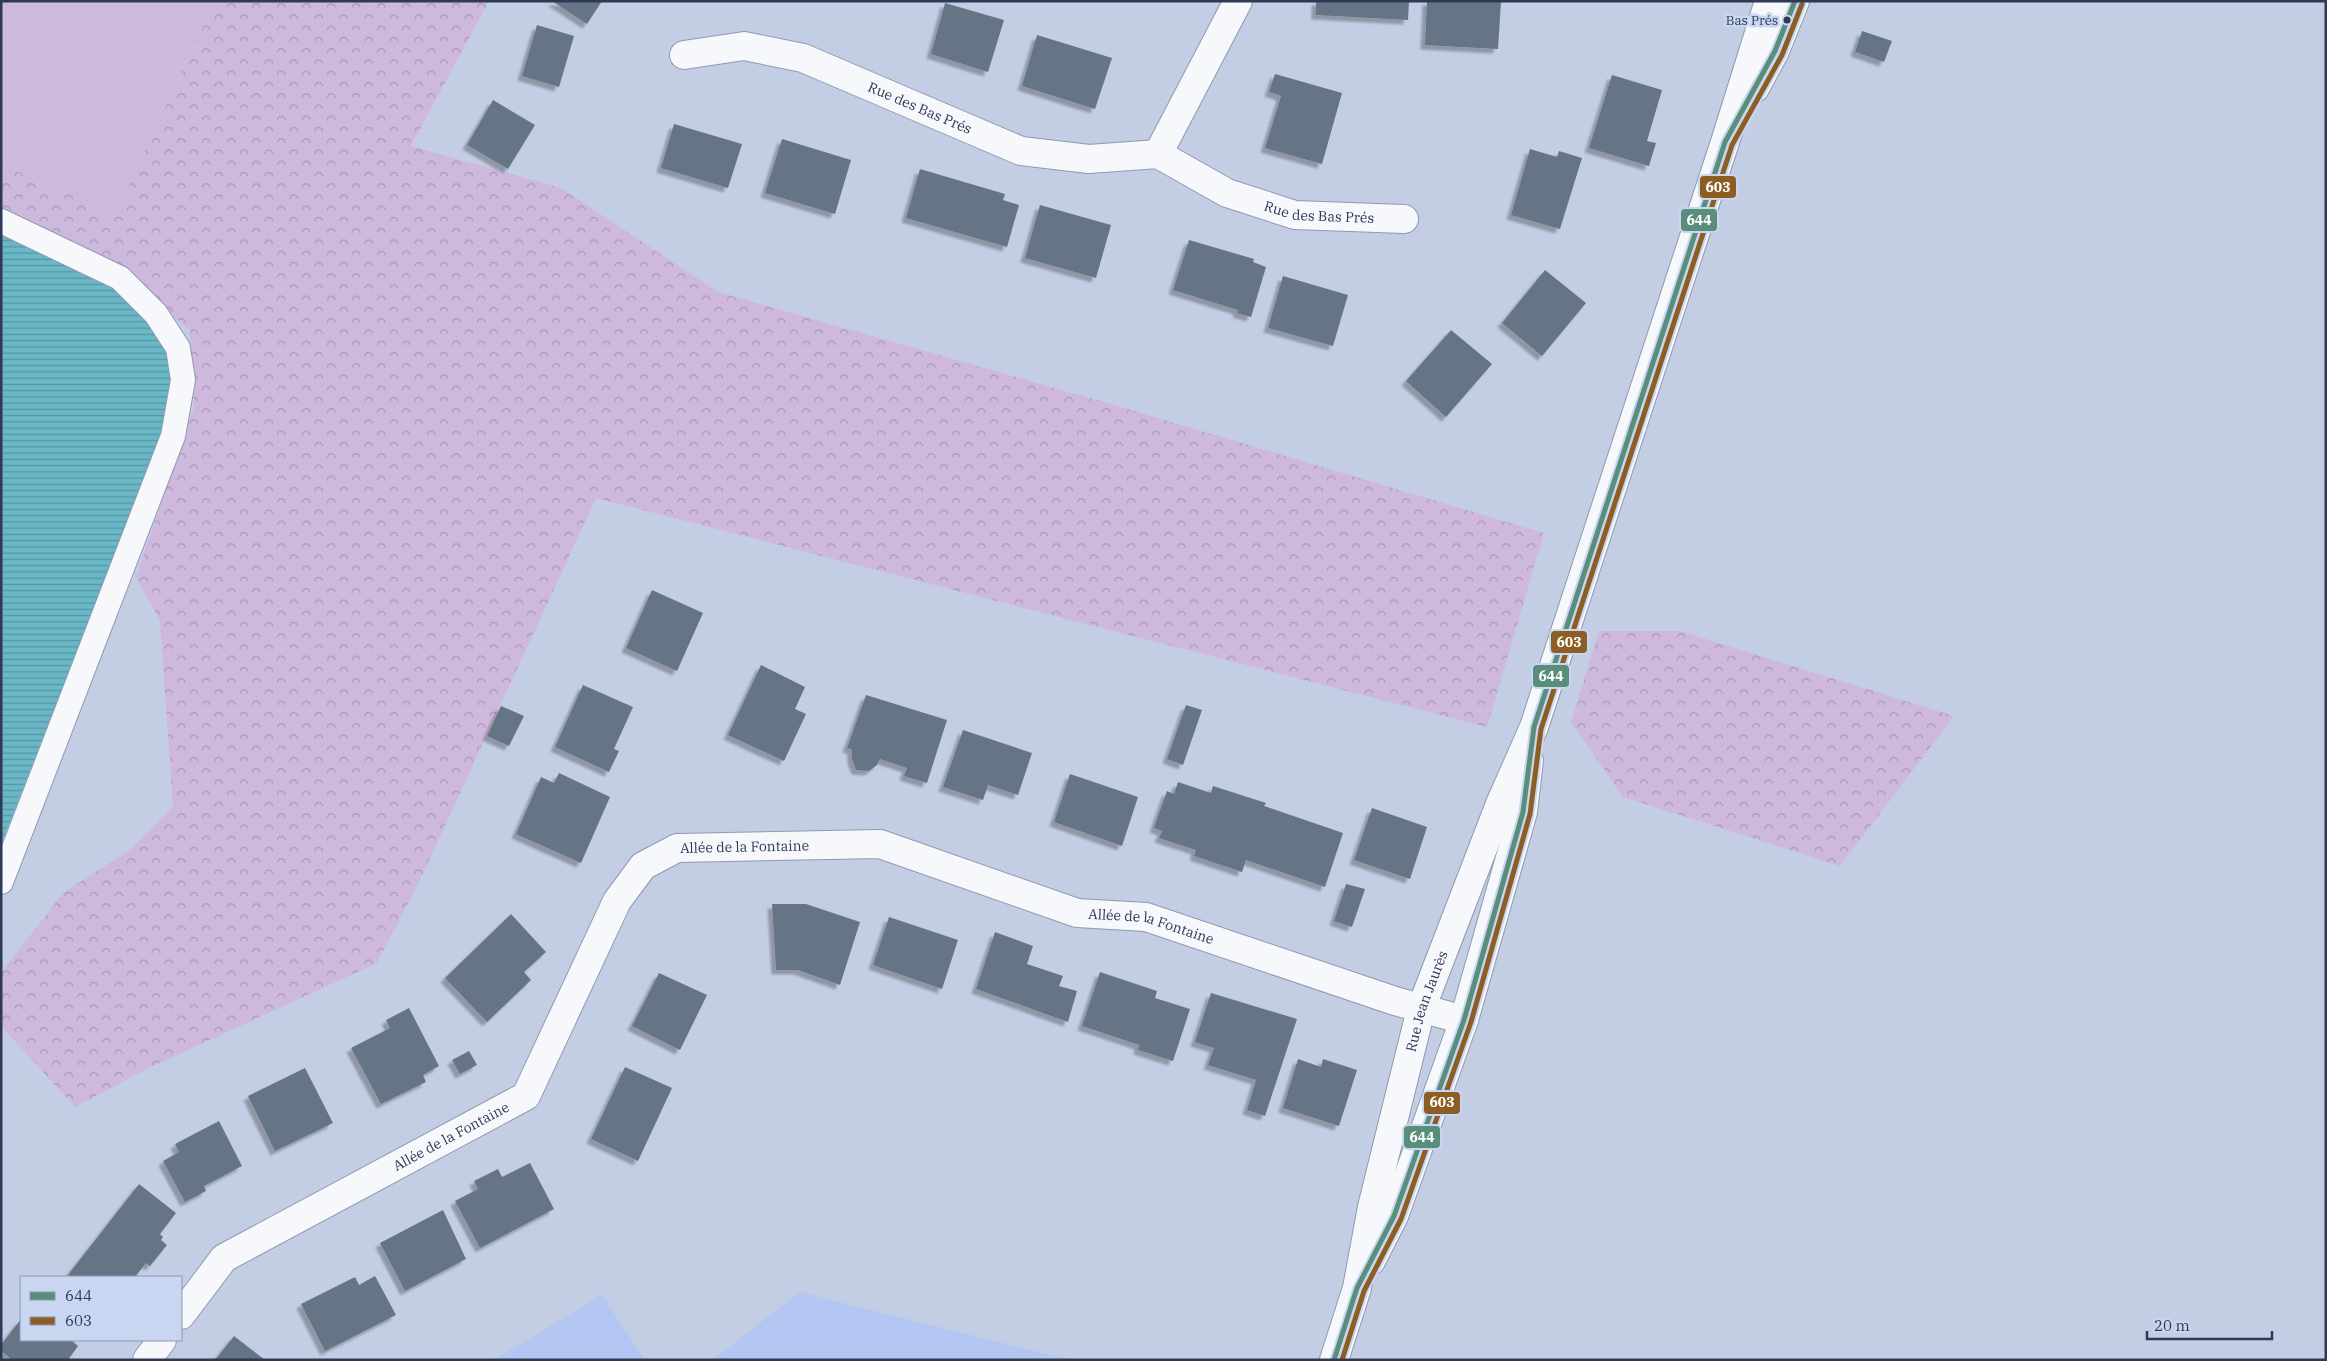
<svg xmlns="http://www.w3.org/2000/svg" width="2327" height="1361" viewBox="0 0 2327 1361" font-family="'IBM Plex Serif',serif">
<style>
.built{fill:#b3c7f2}
.green{fill:#cfb8de}
.forest{fill:url(#forest-crowns)}
.water{fill:url(#water-rules)}
.building{fill:#667485;filter:url(#shadow)}
.lines{fill:none;stroke-linecap:round;stroke-linejoin:round}
.service-casing{stroke:#8f99af;stroke-width:26}
.minor-casing{stroke:#8f99af;stroke-width:30}
.tertiary-casing{stroke:#8f99af;stroke-width:30}
.path{stroke:#cbcfd6;stroke-width:3;stroke-dasharray:2.5 4;stroke-linecap:butt}
.service{stroke:#f6f8fb;stroke-width:24}
.minor{stroke:#f6f8fb;stroke-width:28}
.tertiary{stroke:#f6f8fb;stroke-width:28}
.bus-1-casing{stroke:#c9d6f2;stroke-width:9}
.bus-2-casing{stroke:#c9d6f2;stroke-width:9}
.bus-1{stroke:#598e7b;stroke-width:5}
.bus-2{stroke:#8d5e24;stroke-width:5}
.bus-dot{fill:#2d3955;stroke:#c9d6f2;stroke-width:2}
.labels{text-anchor:middle;stroke-width:5;stroke-linejoin:round;paint-order:stroke}
.bus-label{font-size:13px;fill:#2d3955;stroke:#c9d6f2;text-anchor:end}
.street-label{font-size:14px;fill:#2d3955;stroke:#c9d6f2}
.line-badge{stroke:#c9d6f2;stroke-width:2}
.badge-label{font-size:14px;text-anchor:middle;font-weight:bold;fill:#fff}
</style>
<defs>
<pattern id="forest-crowns" width="20" height="18" patternUnits="userSpaceOnUse" patternTransform="scale(1.25)"><rect width="20" height="18" fill="#cfb8de"/><path d="M2 6a3 3 0 1 1 6 0M12 15a3 3 0 1 1 6 0" fill="none" stroke="#a897b7"/></pattern>
<pattern id="water-rules" width="6" height="5" patternUnits="userSpaceOnUse" patternTransform="scale(1.25)"><rect width="6" height="5" fill="#6ab7c5"/><path d="M0 2.5h6" fill="none" stroke="#5896a3"/></pattern>
<filter id="shadow"><feDropShadow dx="-4.5" dy="4.5" stdDeviation="1" flood-color="#0004"/></filter>
</defs>
<rect width="100%" height="100%" fill="#c3cee4"/>
<path class="built" d="M800,1292L1071,1360H712Z
M602,1295L645,1360H494Z"/>
<path class="green" d="M1,1H215L115,215L1,164Z"/>
<path class="forest" d="M215,1H489L411,146L561,188L718,292L1104,402L1544,533L1487,727L596,498L419,882L377,963L149,1068L75,1107L1,1026V973L63,893L131,849L173,807L160,621L136,577L194,407L190,330L107,264L1,212V164L115,215Z
M1599,631H1680L1954,716L1840,866L1623,797L1571,722Z"/>
<path class="water" d="M1,230L111,281L144,313L176,370L165,426L1,845Z"/>
<path class="building" d="M552,1H602L587,24Z
M1316,1H1409L1408,20L1316,15Z
M1427,1H1501L1498,49L1425,45Z
M945,3L1004,20L988,72L931,54Z
M537,25L574,36L559,87L522,76Z
M1862,31L1892,41L1884,62L1855,52Z
M1037,35L1112,58L1095,109L1022,86Z
M1275,74L1342,93L1322,164L1265,148L1281,96L1269,92Z
M1612,75L1662,90L1647,141L1656,143L1649,166L1589,148Z
M493,100L535,125L508,169L467,145Z
M674,124L742,144L728,188L661,168Z
M782,139L851,160L835,214L765,193Z
M1530,149L1557,157L1559,151L1582,158L1560,229L1511,215Z
M920,169L1005,194L1003,200L1019,205L1007,247L906,218Z
M1040,205L1111,225L1096,278L1025,258Z
M1189,240L1254,259L1253,262L1266,267L1251,317L1237,313L1238,310L1173,290Z
M1545,270L1586,303L1542,356L1502,323Z
M1283,276L1348,295L1333,346L1268,328Z
M1451,330L1492,364L1446,417L1406,381Z
M652,590L703,613L677,671L626,648Z
M761,665L805,687L795,709L806,714L784,761L728,735Z
M583,685L633,707L614,749L619,751L609,772L555,747Z
M866,695L947,720L927,783L904,776L907,768L880,759L877,765L869,771L856,770L852,759V750L847,748Z
M1186,705L1202,710L1183,765L1167,759Z
M501,706L524,716L509,746L487,736Z
M963,730L1032,753L1018,795L988,785L983,800L943,787Z
M559,773L610,797L581,863L516,834L541,777L554,783Z
M1070,774L1138,797L1122,846L1054,822Z
M1178,782L1211,793L1213,786L1266,803L1264,806L1343,833L1325,887L1246,860L1242,872L1194,856L1196,850L1159,838L1162,831L1154,828L1158,816L1167,791L1174,794Z
M1372,808L1427,827L1410,879L1354,860Z
M1346,884L1365,889L1352,927L1334,921Z
M772,904H806L860,922L840,985L798,970H776Z
M511,914L546,952L524,972L531,980L487,1022L445,978Z
M889,917L958,940L942,989L873,965Z
M995,932L1033,946L1027,964L1063,976L1059,986L1077,991L1068,1022L976,989Z
M1100,972L1157,991L1155,998L1190,1009L1173,1061L1138,1050L1139,1045L1082,1026Z
M659,973L707,995L680,1050L632,1026Z
M1211,993L1297,1019L1265,1116L1247,1110L1256,1080L1208,1065L1214,1048L1195,1042Z
M409,1008L439,1066L423,1075L426,1082L381,1104L351,1048L390,1028L386,1020Z
M469,1051L477,1065L460,1074L452,1060Z
M1298,1059L1321,1067L1323,1059L1357,1070L1339,1126L1283,1108Z
M625,1067L672,1088L638,1161L591,1139Z
M305,1068L333,1123L275,1151L248,1096Z
M219,1121L242,1166L204,1186L206,1191L185,1202L163,1161L179,1152L175,1144Z
M530,1163L554,1209L480,1248L455,1201L478,1189L474,1181L498,1169L502,1177Z
M139,1184L176,1213L160,1234L163,1237L161,1240L167,1245L150,1266L146,1263L135,1277H71L68,1275Z
M443,1210L466,1259L405,1291L380,1243Z
M375,1276L396,1315L325,1351L301,1304L355,1277L359,1285Z
M21,1319V1340H71L78,1346L68,1360H9L10,1358L1,1351V1345Z
M234,1336L265,1360H215Z"/>
<g class="lines">
<defs>
<path id="service" d="M1,221L120,278L156,314L178,348L183,380L173,436L1,882"/>
<g id="minor">
<path id="s1" d="M684,55L744,46L803,58L1021,151L1089,159L1158,154L1227,193L1295,215L1404,219"/>
<path d="M1158,154L1238,1"/>
<path id="s2" d="M181,1315L224,1258L526,1096L617,901L643,866L677,848L880,844L1077,913L1146,917L1395,1001L1464,1020"/>
<path d="M147,1360L162,1340"/>
</g>
<g id="tertiary">
<path d="M1755,88L1775,51L1795,1"/>
<path d="M1371,1261L1394,1216L1464,1020L1523,812L1529,760"/>
<path id="s3" d="M1334,1360L1357,1288L1372,1207L1421,1009L1500,804L1534,727L1725,142L1769,1"/>
</g>
</defs>
<use href="#service" class="service-casing"/>
<use href="#minor" class="minor-casing"/>
<use href="#tertiary" class="tertiary-casing"/>
<path class="path" d="M1641,518L2326,729"/>
<use href="#service" class="service"/>
<use href="#minor" class="minor"/>
<use href="#tertiary" class="tertiary"/>
<defs>
<path id="bus-1" d="M1334,1360L1357,1288L1394,1216L1464,1020L1523,812L1534,727L1725,142L1775,51L1795,1"/>
<path id="bus-2" d="M1342,1360L1364,1291L1401,1219L1471,1022L1530,814L1541,729L1732,145L1782,55L1802,4"/>
</defs>
<use href="#bus-1" class="bus-1-casing"/>
<use href="#bus-2" class="bus-2-casing"/>
<use href="#bus-1" class="bus-1"/>
<use href="#bus-2" class="bus-2"/>
</g>
<circle class="bus-dot" cx="1787" cy="20" r="4.5"/>
<g class="labels">
<g class="bus-label">
<text x="1778" y="25">Bas Prés</text>
</g>
<g class="street-label">
<text dy="5" stroke="none"><textPath href="#s1" startOffset="248">Rue des Bas Prés</textPath></text>
<text dy="5" stroke="none"><textPath href="#s1" startOffset="670">Rue des Bas Prés</textPath></text>
<text dy="5" stroke="none"><textPath href="#s2" startOffset="779">Allée de la Fontaine</textPath></text>
<text dy="5" stroke="none"><textPath href="#s2" startOffset="1199">Allée de la Fontaine</textPath></text>
<text dy="5" stroke="none"><textPath href="#s3" startOffset="371">Rue Jean Jaurès</textPath></text>
<text dy="5" stroke="none"><textPath href="#s2" startOffset="329">Allée de la Fontaine</textPath></text>
</g>
</g>
<g class="line-badge">
<rect x="1699" y="175" width="38" height="24" rx="5" fill="#8d5e24"/>
<rect x="1680" y="208" width="38" height="24" rx="5" fill="#598e7b"/>
<rect x="1550" y="630" width="38" height="24" rx="5" fill="#8d5e24"/>
<rect x="1532" y="664" width="38" height="24" rx="5" fill="#598e7b"/>
<rect x="1423" y="1091" width="38" height="24" rx="5" fill="#8d5e24"/>
<rect x="1403" y="1125" width="38" height="24" rx="5" fill="#598e7b"/>
</g>
<g class="badge-label">
<text x="1718" y="192">603</text>
<text x="1699" y="225">644</text>
<text x="1569" y="647">603</text>
<text x="1551" y="681">644</text>
<text x="1442" y="1107">603</text>
<text x="1422" y="1142">644</text>
</g>
<rect width="2327" height="1361" fill="none" stroke="#2d3955" stroke-width="5"/>
<rect x="20" y="1276" width="162" height="65" fill="#c9d6f2" stroke="#8b97b3"/>
<rect x="30" y="1292" width="25" height="8" fill="#598e7b" stroke="#8b97b3"/>
<text x="65" y="1301" font-size="15" fill="#2d3955">644</text>
<rect x="30" y="1317" width="25" height="8" fill="#8d5e24" stroke="#8b97b3"/>
<text x="65" y="1326" font-size="15" fill="#2d3955">603</text>
<path d="M2147 1331v8h125v-8" fill="none" stroke="#2d3955" stroke-width="2.5"/>
<text x="2154" y="1331" font-size="15" fill="#2d3955" stroke="#c9d6f2" stroke-width="4" paint-order="stroke">20 m</text>
</svg>
